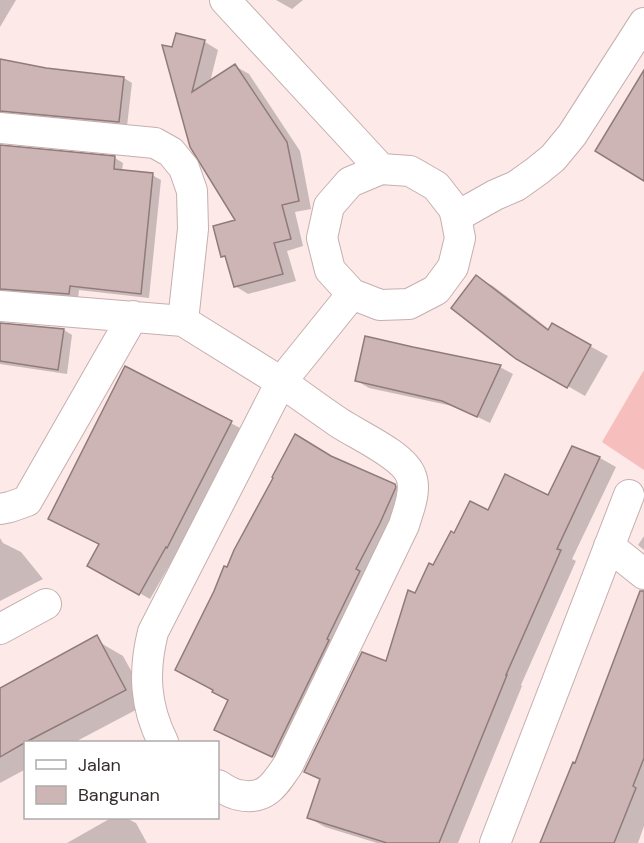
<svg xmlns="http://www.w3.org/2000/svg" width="644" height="843" viewBox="0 0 644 843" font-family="'DM Sans',sans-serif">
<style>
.green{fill:#f7bebe}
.shadow{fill:#0003}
.building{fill:#cdb5b5;stroke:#907a7a;stroke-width:1.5}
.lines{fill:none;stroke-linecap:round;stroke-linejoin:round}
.minor-casing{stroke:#c6afaf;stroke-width:32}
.minor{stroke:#fff;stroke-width:30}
</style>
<rect width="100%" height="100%" fill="#fce9e8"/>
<path class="green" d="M644,370V470L602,442Z"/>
<path class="shadow" d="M0,0H16L0,27Z
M276,0H303L292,9Z
M177,35L205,42L218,50L210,82L235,66L249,74L300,151L311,209L295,212L303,246L287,251L296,281L248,294L235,286L228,259L223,256L238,221L174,49Z
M0,64L124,78L132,83L127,126L0,118Z
M0,147L115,158L123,163L122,171L152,175L161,180L149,298L79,290L78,298L0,296Z
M476,277L493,286L550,330L552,325L608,356L585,396L517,357Z
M0,325L64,330L72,335L67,374L0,364Z
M500,367L513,374L490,423L457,407L369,388L357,381Z
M126,368L242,429L178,553L177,552L150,599L89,565L101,544Z
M573,447L600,458L616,467L572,559L576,561L521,685L522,686L458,843H377L325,827L309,818L321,780L306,771L387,663L416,595L455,535L489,512L548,498Z
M332,458L403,491L282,761L224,734L229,700L228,569Z
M644,536V550L638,545Z
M0,538L3,543L21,552L43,579L0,601Z
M644,592V826L638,843H542L575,765Z
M99,642L123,656L149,703L75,742H26V769L0,783V690Z
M111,818H126L136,823L147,843H67Z"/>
<path class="building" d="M176,33L205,40L192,92L235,64L287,142L299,201L282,205L291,239L274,243L283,274L234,287L225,256L221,257L213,226L235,220L190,147L162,45L172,47Z
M0,59L46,68L124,77L119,122L0,111Z
M644,70V181L595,151Z
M0,145L115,156L114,169L153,173L141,294L70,286L69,294L0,289Z
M476,275L548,330L552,323L591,345L567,388L516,359L451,308Z
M0,323L64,329L58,370L0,361Z
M365,336L413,347L501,365L477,417L442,401L355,381Z
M125,366L232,421L167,548L166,547L139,595L87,566L99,544L48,519Z
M295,434L331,456L395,484L396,487L380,523L356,569L360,571L327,639L329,640L272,757L214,730L228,700L212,692L213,690L175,670L214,591L224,566L227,567L234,550L273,478L272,477Z
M572,446L600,457L557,549L561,550L506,675H507L439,843H387L307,818L320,779L304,772L362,652L386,661L408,590L415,593L429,563L433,565L451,531L454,533L470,501L488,510L505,474L548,495Z
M640,591H644V758L633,786L636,788L614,843H540L573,762L575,763Z
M97,635L126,690L26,742L0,757V688Z"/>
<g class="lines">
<defs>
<path id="minor" d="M225,0L381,169L410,171L436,186L454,209L456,217L460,238L453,267L436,290L409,304L380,305L352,294L330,270L322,238L329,206L350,182L381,169
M0,128L155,143L171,152L184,168L192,191L193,229L183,321
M456,217L495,195L516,186L537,171L553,158L572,135L644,23
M0,306L183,321L281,382L352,294
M0,509L10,507L27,501L133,316
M609,546L644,574
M0,629L46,604
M163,742C145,706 143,672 153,632L281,382C300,395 319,409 338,422C357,435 404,455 411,476C417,491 408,511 404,525L288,765C275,784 266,801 239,795C232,794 224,789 218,785
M495,843L629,495"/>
</defs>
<use href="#minor" class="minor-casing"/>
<use href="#minor" class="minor"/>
</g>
<rect x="24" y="741" width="195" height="78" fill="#ffffff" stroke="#aeabab" stroke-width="1.5"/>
<rect x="36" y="760" width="30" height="9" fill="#ffffff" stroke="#aeabab" stroke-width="1.5"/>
<text x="78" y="771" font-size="18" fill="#352c2c">Jalan</text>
<rect x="36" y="786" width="30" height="18" fill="#cdb5b5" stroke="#aeabab" stroke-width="1.5"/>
<text x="78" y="801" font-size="18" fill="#352c2c">Bangunan</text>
</svg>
